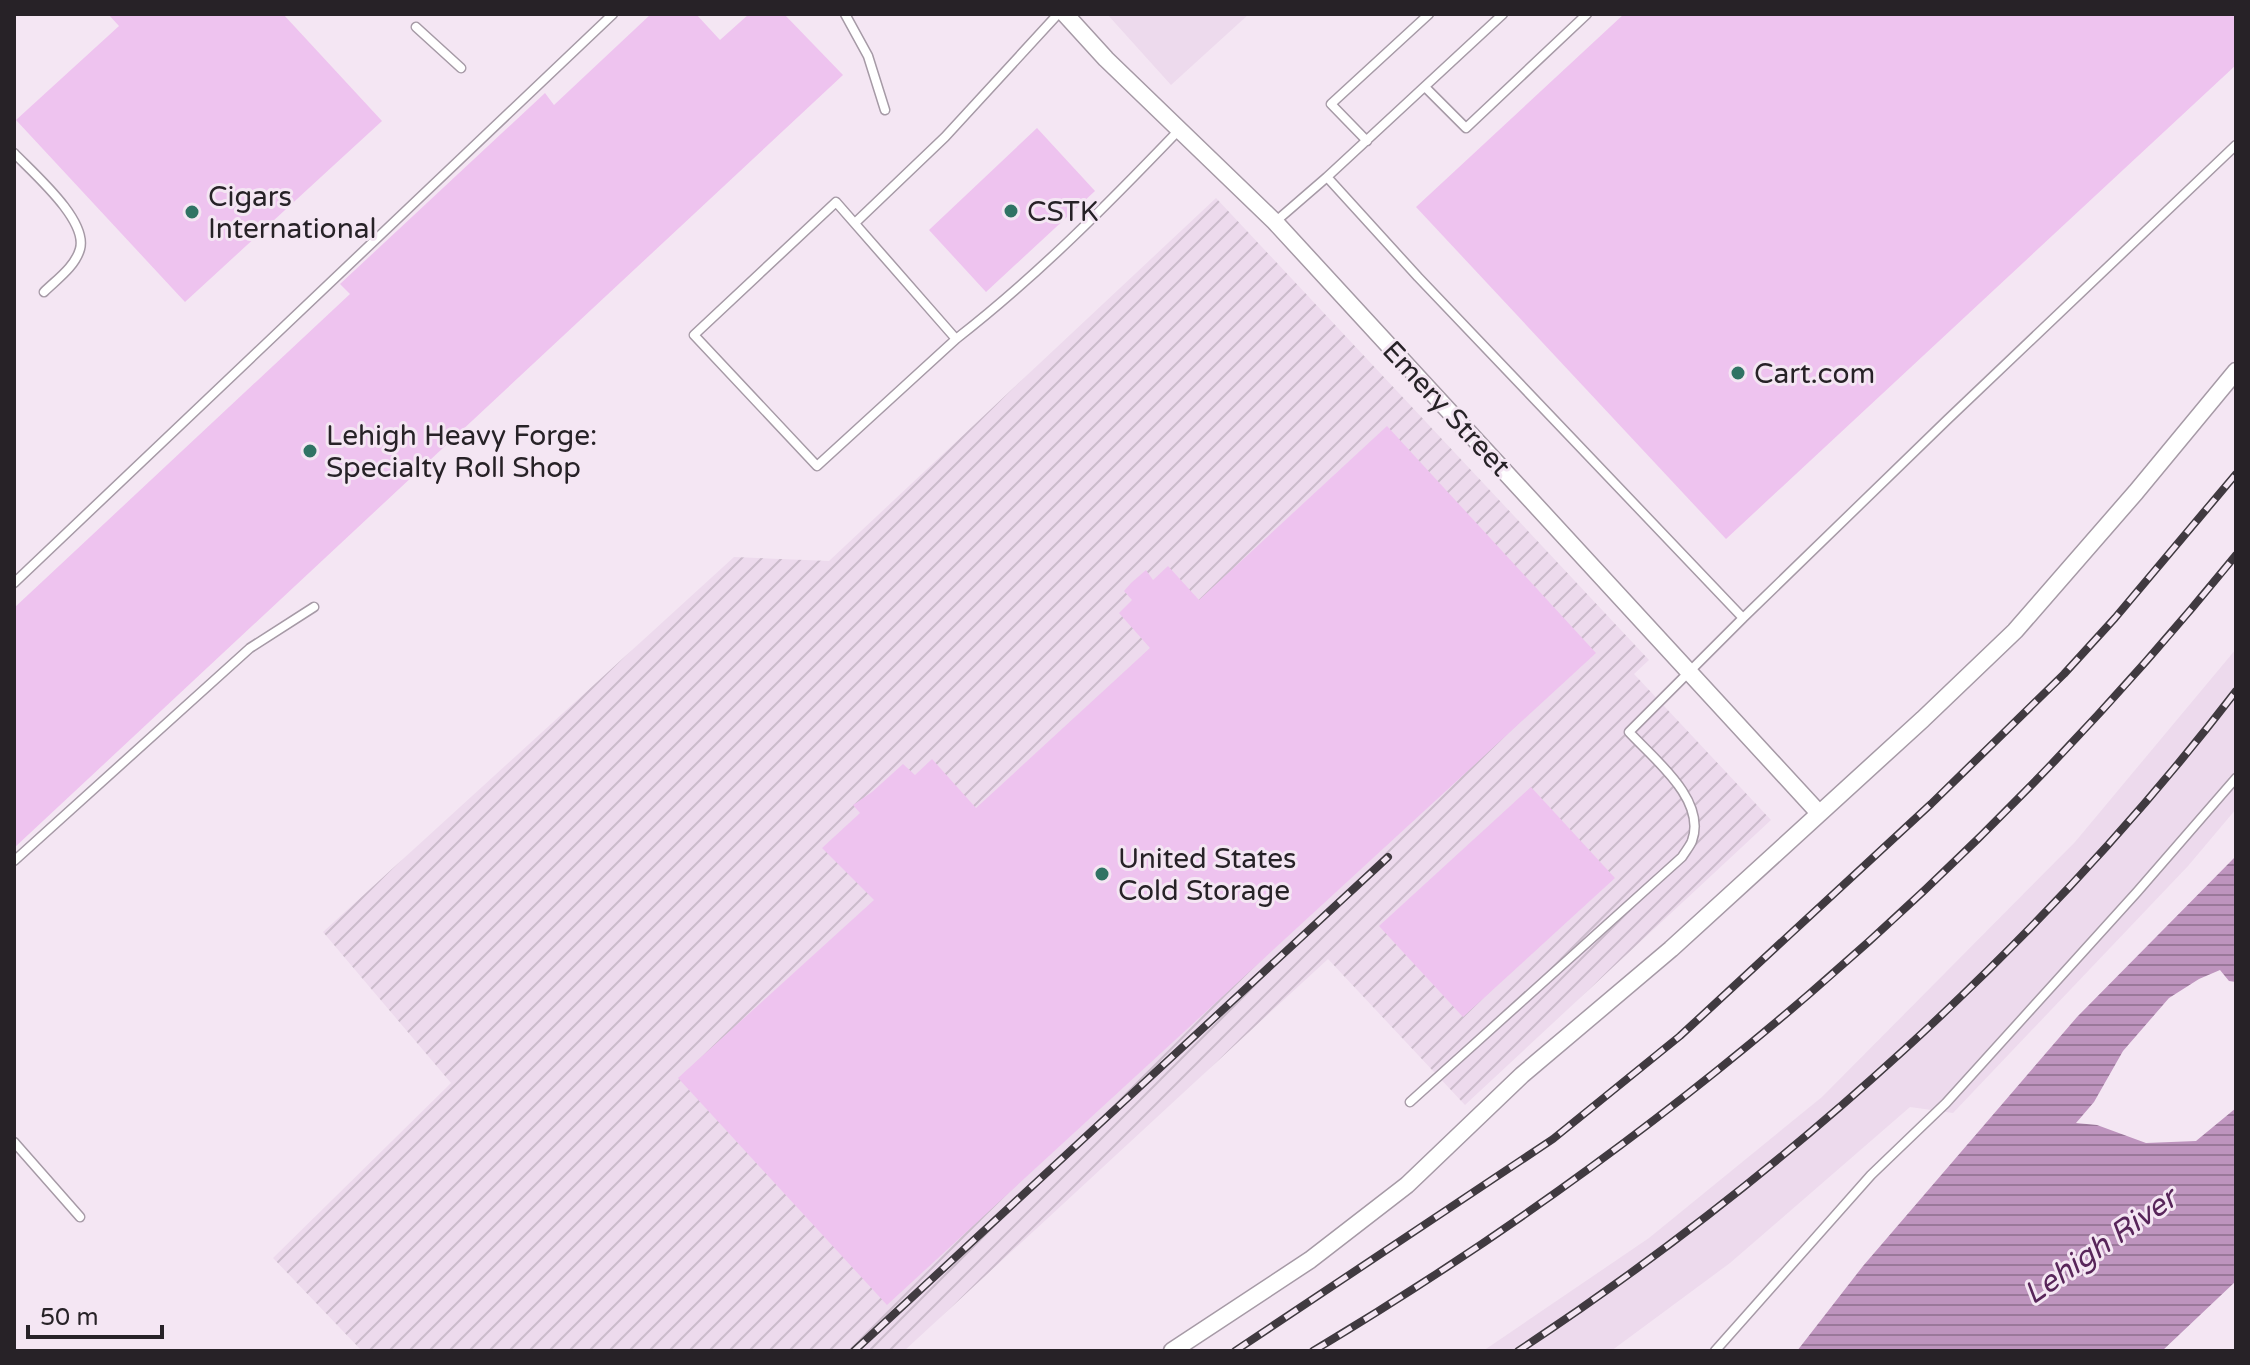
<svg xmlns="http://www.w3.org/2000/svg" width="2250" height="1365" viewBox="0 0 2250 1365" font-family="'Varela Round',sans-serif">
<style>
.built{fill:#eddaed}
.industrial{fill:url(#industrial-furrows)}
.water{fill:url(#water-rules)}
.building{fill:#eec3ef}
.lines{fill:none;stroke-linecap:round;stroke-linejoin:round}
.service-casing{stroke:#a69aa6;stroke-width:11}
.minor-casing{stroke:#a69aa6;stroke-width:19}
.service{stroke:#fff;stroke-width:8}
.minor{stroke:#fff;stroke-width:16}
.rail-casing{stroke:#403a40;stroke-width:8}
.rail{stroke:#f4e6f3;stroke-width:5;stroke-dasharray:15;stroke-linecap:butt}
.poi-dot{fill:#307364;stroke:#f4e6f3;stroke-width:3}
.labels{text-anchor:middle;stroke-width:6;stroke-linejoin:round;paint-order:stroke}
.poi-label{font-size:28px;fill:#272227;stroke:#f4e6f3;text-anchor:start}
.street-label{font-size:28px;fill:#272227;stroke:#f4e6f3}
.water-label{font-size:30px;font-style:italic;fill:#58255a;stroke:#f4e6f3}
</style>
<defs>
<pattern id="industrial-furrows" width="10" height="10" patternUnits="userSpaceOnUse" patternTransform="scale(2)"><rect width="10" height="10" fill="#eddaed"/><path d="M-1 1l2-2M0 10L10 0M9 11l2-2" fill="none" stroke="#cbbbcb"/></pattern>
<pattern id="water-rules" width="6" height="5" patternUnits="userSpaceOnUse" patternTransform="scale(2)"><rect width="6" height="5" fill="#be94be"/><path d="M0 2.5h6" fill="none" stroke="#9a789a"/></pattern>
</defs>
<rect width="100%" height="100%" fill="#f4e6f3"/>
<path class="built" d="M1107,14H1249L1171,85Z
M2236,649V809L2188,866L1953,1113L1910,1107L1730,1263L1611,1351H1483L1649,1238L1822,1097L2075,842Z"/>
<path class="industrial" d="M1216,198L1649,660L1634,674L1771,820L1465,1105L1328,959L904,1351H362L273,1258L451,1083L323,932L734,557L829,561Z"/>
<path class="water" d="M2236,856V982L2229,981L2220,970L2199,979L2169,998L2123,1051L2094,1102L2076,1123L2097,1125L2146,1143L2196,1141L2236,1108V1281L2162,1351H1797L1863,1266L2077,1017Z"/>
<path class="building" d="M108,14H283L382,121L185,302L16,120L119,26Z
M651,14H696L720,40L749,14H784L843,75L14,848V608L350,294L340,284L545,93L554,105Z
M1624,14H2236V65L1726,539L1416,207Z
M1037,128L1095,191L986,292L929,230Z
M1387,426L1596,653L887,1305L678,1078L874,900L822,848L860,813L853,805L872,792L903,764L915,775L932,759L976,808L1150,648L1119,613L1132,600L1124,591L1131,583L1146,570L1153,580L1168,566L1199,600Z
M1531,787L1615,878L1463,1017L1379,926Z"/>
<g class="lines">
<defs>
<path id="service" d="M845,14L868,56L885,110
M1503,14L1327,177L1418,277L1743,618L1947,420L2236,145
M416,27L461,68
M1425,87L1466,128L1587,14
M1367,141L1331,104L1429,14
M14,153C33,173 88,220 80,249C75,267 56,280 44,292
M836,202L956,339L817,466L694,335Z
M1275,222L1327,177
M855,223L945,137L1058,14
M956,339C1037,276 1108,204 1179,130
M14,583L613,14
M14,861L250,648L314,607
M1410,1102L1682,857C1685,852 1690,846 1692,841C1707,800 1654,759 1629,732L1743,618
M14,1142L80,1217
M1715,1351L1871,1175L1946,1103L2137,892L2236,778"/>
<path id="minor" d="M1065,14L1106,59L1275,222L1818,812
M1172,1351L1310,1260L1407,1185L1522,1075L1671,949L1923,719L2015,631L2136,492L2236,371"/>
</defs>
<use href="#service" class="service-casing"/>
<use href="#minor" class="minor-casing"/>
<use href="#service" class="service"/>
<use href="#minor" class="minor"/>
<defs>
<path id="rail" d="M854,1351L1388,857
M1235,1351L1553,1139L1680,1036L1931,804L2064,674L2115,618L2236,474
M1313,1351C1665,1141 1978,873 2236,555
M1518,1351C1782,1177 2043,943 2236,691"/>
</defs>
<use href="#rail" class="rail-casing"/>
<use href="#rail" class="rail"/>
</g>
<g class="poi-dot">
<circle cx="1011" cy="211" r="8"/>
<circle cx="192" cy="212" r="8"/>
<circle cx="1738" cy="373" r="8"/>
<circle cx="310" cy="451" r="8"/>
<circle cx="1102" cy="874" r="8"/>
</g>
<g class="labels">
<g class="poi-label">
<text x="208" y="206">Cigars<tspan x="208" dy="32">International</tspan></text>
<text x="1027" y="221">CSTK</text>
<text x="1754" y="383">Cart.com</text>
<text x="326" y="445">Lehigh Heavy Forge:<tspan x="326" dy="32">Specialty Roll Shop</tspan></text>
<text x="1118" y="868">United States<tspan x="1118" dy="32">Cold Storage</tspan></text>
</g>
<g class="street-label">
<text transform="translate(1447 408) rotate(47)" y="10">Emery Street</text>
</g>
<g class="water-label">
<text transform="translate(2100 1246) rotate(-35)" y="10">Lehigh River</text>
</g>
</g>
<rect width="2250" height="1365" fill="none" stroke="#272227" stroke-width="32"/>
<path d="M28 1325v12h134v-12" fill="none" stroke="#272227" stroke-width="4"/>
<text x="40" y="1325" font-size="24" fill="#272227" stroke="#f4e6f3" stroke-width="6" paint-order="stroke">50 m</text>
</svg>
